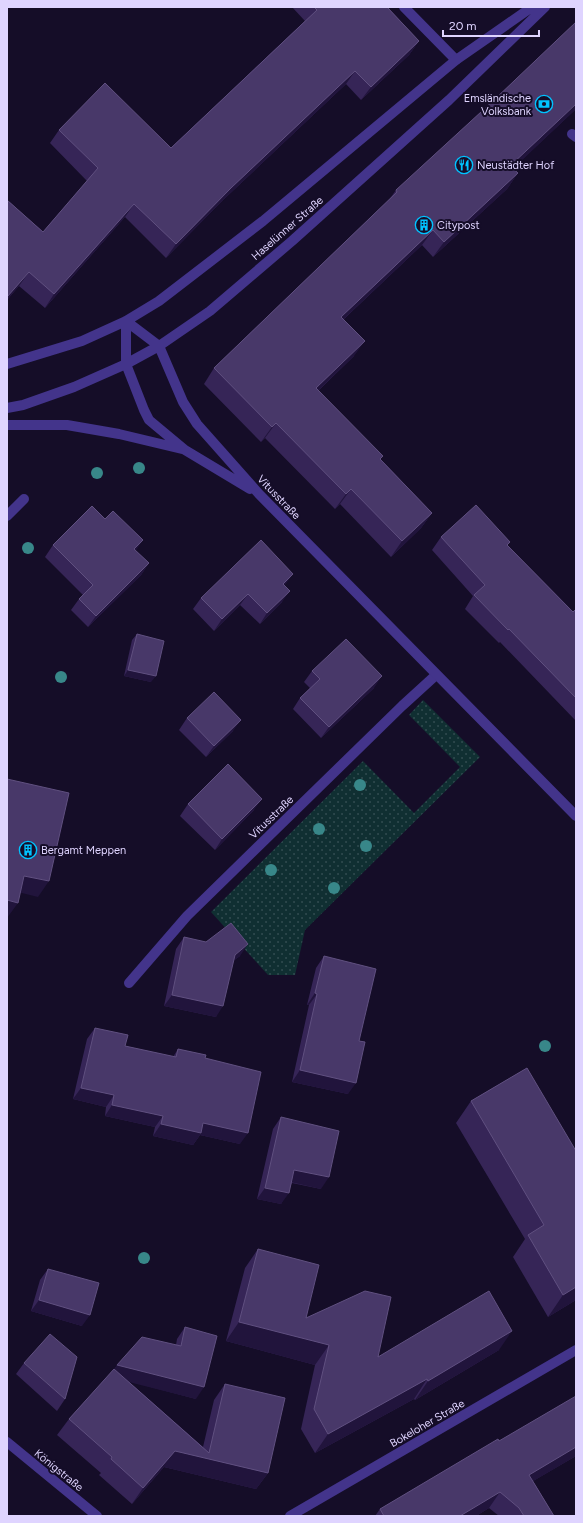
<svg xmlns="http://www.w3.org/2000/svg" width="583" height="1523" viewBox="0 0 583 1523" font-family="Figtree,sans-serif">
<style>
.grass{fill:url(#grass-dots)}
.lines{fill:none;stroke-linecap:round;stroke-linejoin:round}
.service{stroke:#43348b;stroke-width:10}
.minor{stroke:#43348b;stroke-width:10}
.tertiary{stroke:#43348b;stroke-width:10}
.tree{fill:#388789}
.wall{fill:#362557}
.shaded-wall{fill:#21143c}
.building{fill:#483869;stroke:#605080}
.labels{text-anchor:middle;stroke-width:4;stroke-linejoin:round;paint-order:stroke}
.poi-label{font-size:11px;fill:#dfd4ff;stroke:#150d28;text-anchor:start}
.street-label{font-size:11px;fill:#dfd4ff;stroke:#150d28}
</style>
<defs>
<pattern id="grass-dots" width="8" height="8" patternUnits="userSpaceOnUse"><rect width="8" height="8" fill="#102f32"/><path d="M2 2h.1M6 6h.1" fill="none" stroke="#324c51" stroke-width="1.8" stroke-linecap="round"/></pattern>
</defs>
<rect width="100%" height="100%" fill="#150d28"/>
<path class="grass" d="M423,700L480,757L305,930L295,975H268L211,912L363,761L414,813L460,767L409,715Z"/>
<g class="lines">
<path class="service" d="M572,134L576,137"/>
<path class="minor" d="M404,7L456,60
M7,516L24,499
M129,983L187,916L402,706L436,675
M7,1442L97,1516
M290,1516L576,1350"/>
<path class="tertiary" d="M126,321L159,346L183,402L197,424L259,494L576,816
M126,321V364L144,410L149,420L185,450L250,489
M7,364L82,341L126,321L159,301L263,221L456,60L532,7
M7,408L23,405L74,387L126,364L159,346L210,311L292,241L449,100L545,7
M7,425H67L119,434L182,449"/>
</g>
<g class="tree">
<circle cx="139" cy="468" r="6"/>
<circle cx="97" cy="473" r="6"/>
<circle cx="28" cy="548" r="6"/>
<circle cx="61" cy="677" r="6"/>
<circle cx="360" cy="785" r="6"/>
<circle cx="319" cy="829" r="6"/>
<circle cx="366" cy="846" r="6"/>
<circle cx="271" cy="870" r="6"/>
<circle cx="334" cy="888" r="6"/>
<circle cx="545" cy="1046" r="6"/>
<circle cx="144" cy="1258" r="6"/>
</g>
<path class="wall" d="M292,7H387L419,41L409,55L361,100L346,84L221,202L166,258L125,217L45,308L19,286L7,300V200L43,232L87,181L50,143L59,130L171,148L305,21Z
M576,109L513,168L518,173L507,189L433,257L422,245L344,319L354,356L318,391L381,460L432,513L421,528L391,557L340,504L335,509L265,438L261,442L204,384L214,368L389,200L396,190Z
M441,537L510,542L507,545L573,612L576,611V721L500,642L499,643L465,609L473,596L432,550Z
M53,545L136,551L149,563L141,575L88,627L71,610L79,599L83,595L45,557Z
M285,586L282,602L260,624L240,605L214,631L193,609L201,598Z
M137,634L151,682L124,676L132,640Z
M312,671L374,688L321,738L293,709L300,698L310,688L304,682Z
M187,718L233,731L206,757L179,730Z
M188,804L254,810L215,850L180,816Z
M184,937L240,956L233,961L216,1017L164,1006L176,949Z
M324,956L359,1041L348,1094L292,1082L309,1005H307L316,968Z
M95,1028L125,1046L173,1057L178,1049L205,1058L240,1144L200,1135L193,1145L153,1136L155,1127L105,1116L106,1107L73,1099L87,1039Z
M527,1068L576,1300L548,1317L513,1257L525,1239L456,1123L471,1101Z
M281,1117L321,1189L292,1183L281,1204L257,1199L273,1129Z
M258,1249L306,1318L378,1357L499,1350L415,1400L414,1399L315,1453L301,1429L315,1365L226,1341L245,1268Z
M48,1269L82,1326L31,1311L40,1280Z
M185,1327L196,1399L128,1381L203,1447L214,1400L225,1384L268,1473L256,1489L164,1467L132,1504L99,1475L101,1473L57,1435L69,1419L114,1370L117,1365L176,1345L177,1339Z
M24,1363L65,1399L57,1411L16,1374Z
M499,1441L576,1456L533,1481L554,1516H499L489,1508L476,1516H375L380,1509Z"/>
<path class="shaded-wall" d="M419,41L409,55L361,100L371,87Z
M355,71L346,84L221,202L166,258L176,244L231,188Z
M576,104V109L500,181L510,166Z
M518,173L507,189L433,257L444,242Z
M134,204L125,217L45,308L54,294Z
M433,230L422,245L330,332L341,317Z
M29,272L19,286L7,300V297Z
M365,341L354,356L305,403L316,388Z
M276,423L265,438L261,442L272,427Z
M351,489L340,504L335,509L346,494Z
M432,513L421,528L391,557L402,541Z
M143,540L135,552L134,549Z
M149,563L141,575L88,627L96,616Z
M293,574L285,585L283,584Z
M290,591L282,602L260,624L267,613Z
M248,594L240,605L214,631L222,619Z
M128,670L156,676L151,682L124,676Z
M382,676L374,688L321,738L329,727Z
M241,720L233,731L206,757L214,746Z
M262,799L254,810L215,850L222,839Z
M24,876L49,881L38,897L14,891Z
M7,900L18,903L7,918Z
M248,944L240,956L227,966L235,955Z
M315,993L317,994L309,1005H307Z
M172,995L223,1006L216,1017L164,1006Z
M300,1070L356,1083L348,1094L292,1082Z
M81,1088L114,1095L106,1107L73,1099Z
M112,1105L163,1116L155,1127L105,1116Z
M203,1123L248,1133L240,1144L200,1135L193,1145L153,1136L161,1124Z
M294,1170L329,1177L321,1189L286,1181Z
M265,1188L289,1193L281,1204L257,1199Z
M576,1287V1300L548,1317L563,1295Z
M39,1300L90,1315L82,1326L31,1311Z
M239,1322L329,1345L315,1365L226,1341Z
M512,1331L499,1350L415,1400L428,1381Z
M117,1365L204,1387L196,1399L109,1377Z
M427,1379L414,1399L315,1453L328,1434Z
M576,1447V1456L518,1490L529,1475Z
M175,1451L268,1473L256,1489L164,1467L132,1504L143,1488Z
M500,1492L489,1508L476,1516H460Z"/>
<path class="building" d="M314,7H387L419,41L371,87L355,71L231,188L176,244L134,204L54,294L29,272L7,297V200L43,232L98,168L59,130L105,83L171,148L317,10Z
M576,22V104L510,166L518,173L444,242L433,230L341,317L365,341L316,388L383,456L380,459L432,513L402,541L351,489L346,494L276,423L272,427L214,368L397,192L396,190L494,100Z
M476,505L510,542L507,545L573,612L575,610L576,611V698L509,629L508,630L474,595L485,585L441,537Z
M92,506L105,519L113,511L143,540L134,549L149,563L96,616L79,599L93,585L53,545Z
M261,540L293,574L283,584L290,591L267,613L248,594L222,619L201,598Z
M137,634L164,641L156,676L128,670Z
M346,639L382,676L329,727L300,698L320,679L312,671Z
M214,692L241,720L214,746L187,718Z
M228,764L262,799L222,839L188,804Z
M7,779L69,793L49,881L24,876L18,903L7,900Z
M231,923L248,944L235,955L223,1006L172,995L184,937L206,942Z
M324,956L376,969L359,1041L365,1042L356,1083L300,1070L317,994L315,993Z
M95,1028L128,1035L125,1046L176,1057L178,1049L206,1055L205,1058L261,1072L248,1133L203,1123L201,1133L161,1124L163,1116L112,1105L114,1095L81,1088Z
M527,1068L576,1151V1287L563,1295L528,1235L544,1225L471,1101Z
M281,1117L339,1131L329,1177L294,1170L289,1193L265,1188Z
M258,1249L319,1265L306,1318L365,1291L391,1297L378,1357L489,1291L512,1331L428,1381L427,1379L328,1434L314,1409L329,1345L239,1322Z
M48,1269L99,1283L90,1315L39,1300Z
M185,1327L217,1336L204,1387L117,1365L142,1337L181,1346Z
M50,1334L77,1357L65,1399L24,1363Z
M114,1369L209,1453L225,1384L285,1398L268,1473L175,1451L143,1488L111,1459L112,1457L69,1419Z
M576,1396V1447L529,1475L554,1516H524L519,1508L500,1492L460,1516H384L380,1509L498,1439L499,1441Z"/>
<defs>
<symbol id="bank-ring" viewBox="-11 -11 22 22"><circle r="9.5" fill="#150d28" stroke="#00c3ff" stroke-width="1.5"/><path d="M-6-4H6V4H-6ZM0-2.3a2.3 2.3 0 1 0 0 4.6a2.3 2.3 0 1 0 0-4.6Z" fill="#00c3ff"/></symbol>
<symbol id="restaurant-ring" viewBox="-11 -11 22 22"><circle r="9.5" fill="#150d28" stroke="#00c3ff" stroke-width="1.5"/><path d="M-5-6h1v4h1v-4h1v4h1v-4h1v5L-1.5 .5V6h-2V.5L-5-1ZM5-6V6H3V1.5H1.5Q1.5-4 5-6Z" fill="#00c3ff"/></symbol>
<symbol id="building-ring" viewBox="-11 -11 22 22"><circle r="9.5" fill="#150d28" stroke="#00c3ff" stroke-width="1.5"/><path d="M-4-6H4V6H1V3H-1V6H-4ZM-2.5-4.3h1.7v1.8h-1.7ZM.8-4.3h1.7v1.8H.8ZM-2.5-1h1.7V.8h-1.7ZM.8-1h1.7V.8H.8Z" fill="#00c3ff"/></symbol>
</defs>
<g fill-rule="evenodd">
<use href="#bank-ring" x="534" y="94" width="20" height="20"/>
<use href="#restaurant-ring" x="454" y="155" width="20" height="20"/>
<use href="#building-ring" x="414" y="215" width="20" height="20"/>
<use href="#building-ring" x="18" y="840" width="20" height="20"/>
</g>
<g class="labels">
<g class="poi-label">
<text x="531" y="102" text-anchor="end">Emsländische<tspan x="531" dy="13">Volksbank</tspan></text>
<text x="477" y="169">Neustädter Hof</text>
<text x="437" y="229">Citypost</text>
<text x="41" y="854">Bergamt Meppen</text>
</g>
<g class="street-label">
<text transform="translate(287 228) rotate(-41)" y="4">Haselünner Straße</text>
<text transform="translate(279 497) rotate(46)" y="4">Vitusstraße</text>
<text transform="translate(271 817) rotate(-44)" y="4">Vitusstraße</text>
<text transform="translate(427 1423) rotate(-30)" y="4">Bokeloher Straße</text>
<text transform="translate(59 1470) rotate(39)" y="4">Königstraße</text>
</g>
</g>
<rect width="583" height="1523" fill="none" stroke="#dfd4ff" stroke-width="16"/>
<path d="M443 30v6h96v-6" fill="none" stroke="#dfd4ff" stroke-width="2"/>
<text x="449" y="30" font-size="12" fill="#dfd4ff" stroke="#150d28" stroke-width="3" paint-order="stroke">20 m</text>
</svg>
